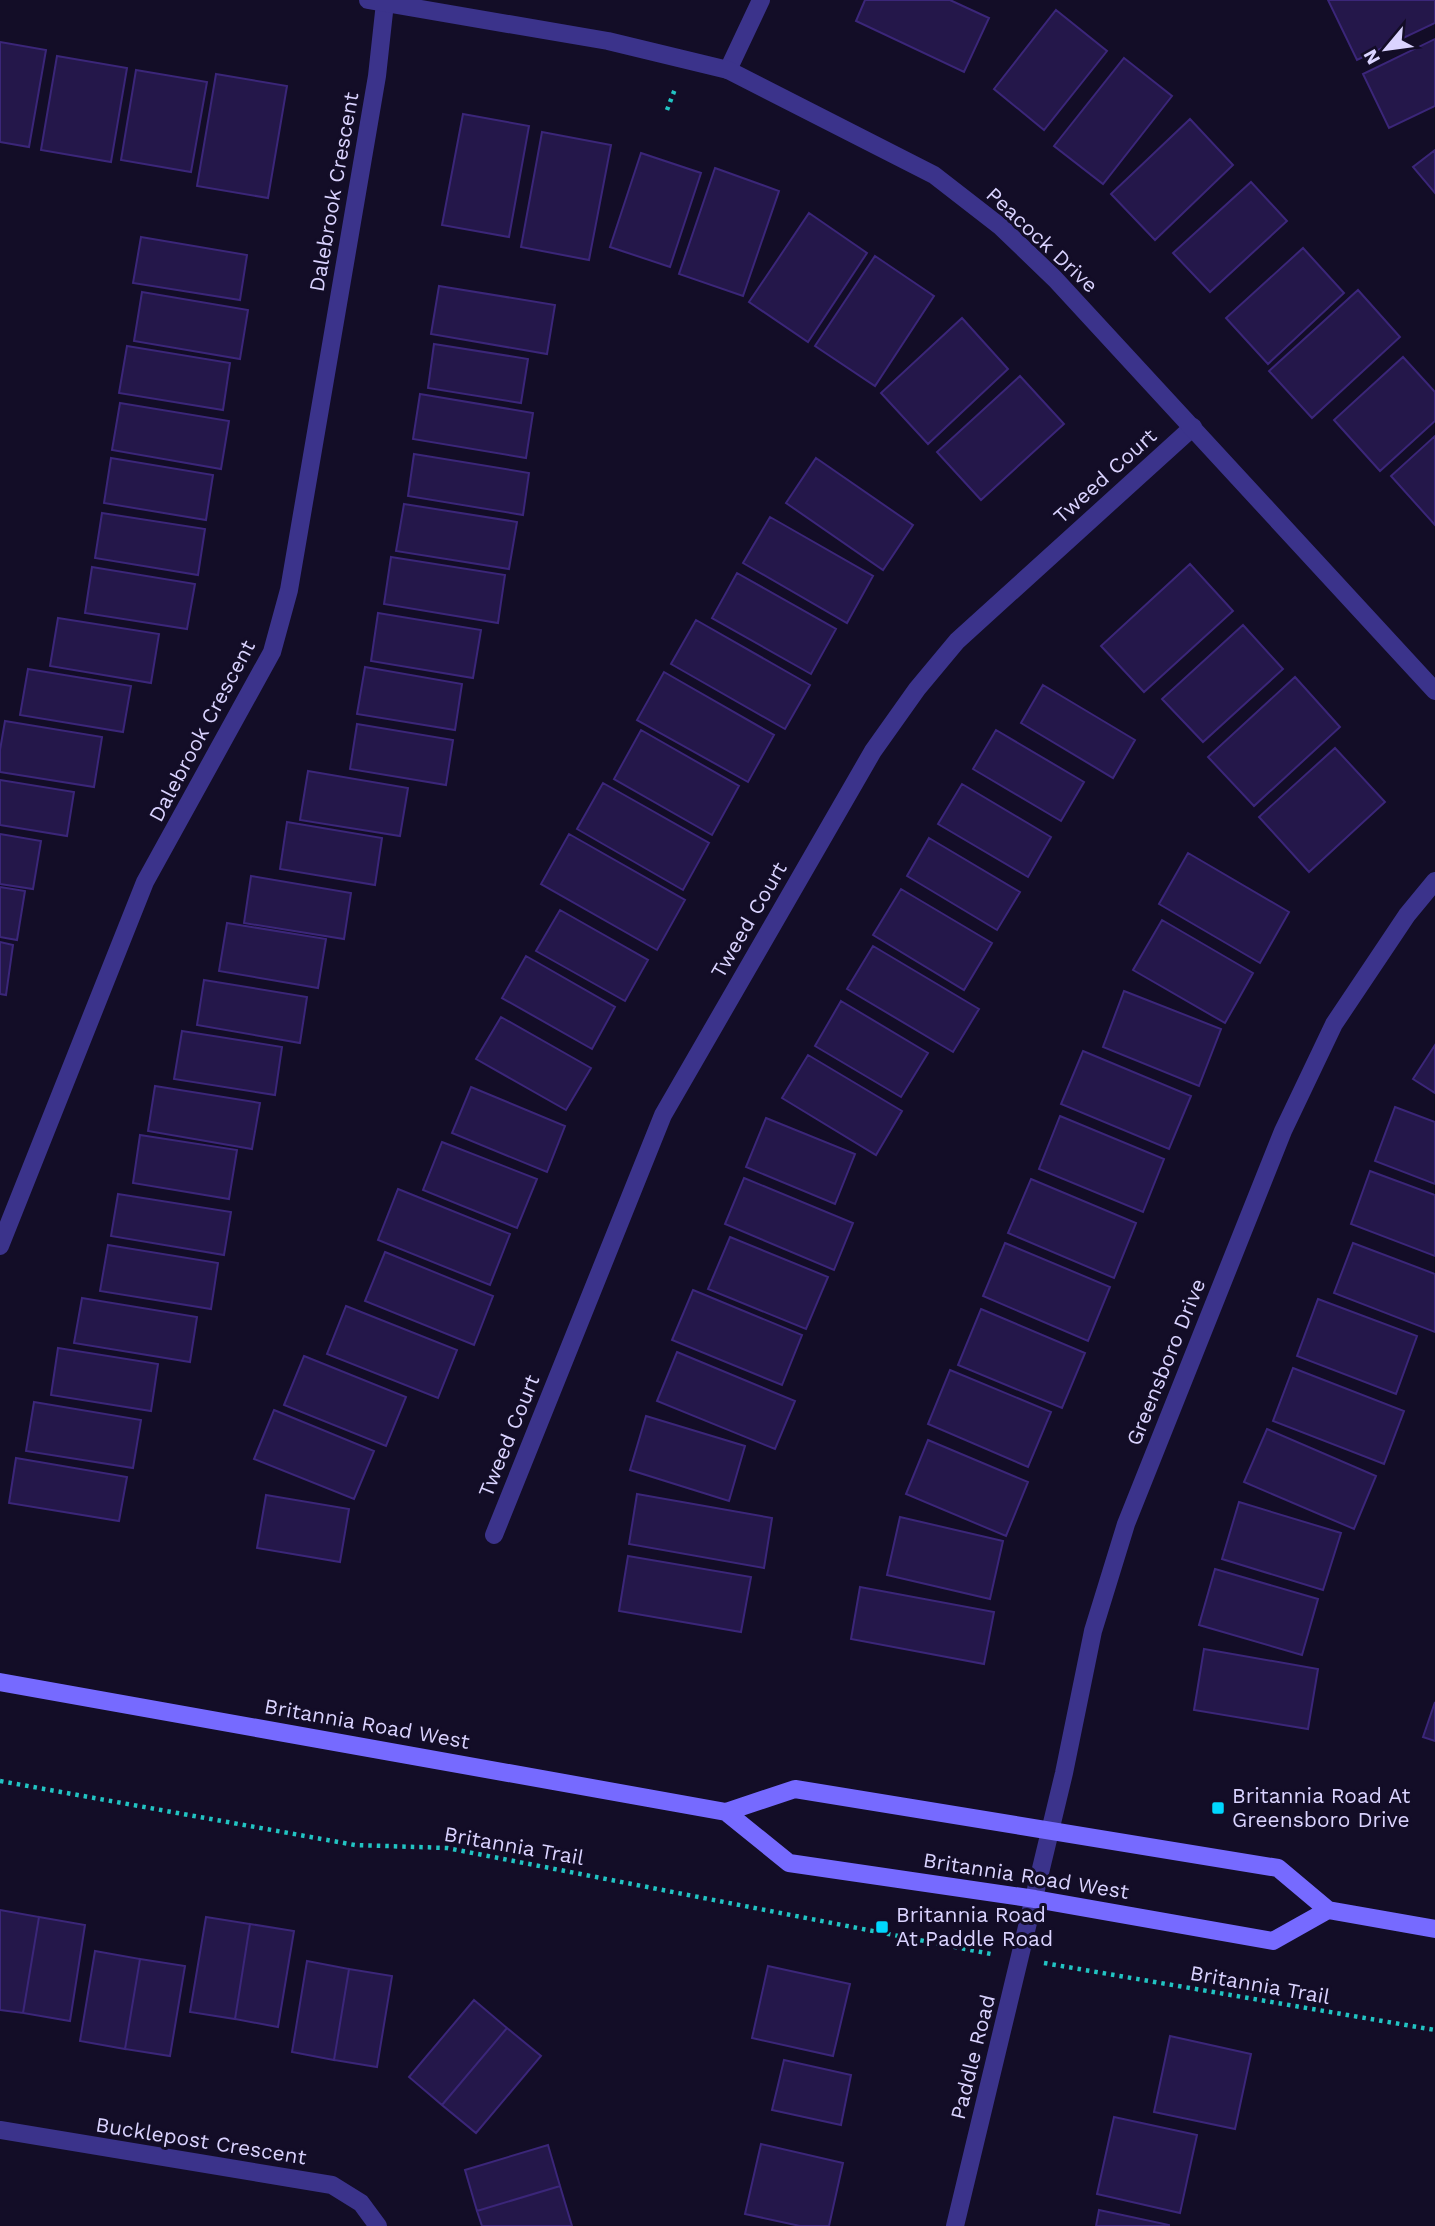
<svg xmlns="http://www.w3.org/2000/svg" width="1435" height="2226" viewBox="0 0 1435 2226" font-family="'Work Sans',sans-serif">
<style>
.building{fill:#24174a;stroke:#3b2679;stroke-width:2}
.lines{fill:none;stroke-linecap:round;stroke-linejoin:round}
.path{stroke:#22c4c3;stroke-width:4.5;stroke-dasharray:3.5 5;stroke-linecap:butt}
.minor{stroke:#3b338b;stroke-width:18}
.tertiary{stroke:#3b338b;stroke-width:18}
.secondary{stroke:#766aff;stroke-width:18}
.poi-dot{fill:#00d7fe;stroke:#130d27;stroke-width:2.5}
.labels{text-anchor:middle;stroke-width:6;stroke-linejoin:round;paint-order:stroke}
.street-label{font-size:21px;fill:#dad3ff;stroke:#130d27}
.poi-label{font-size:21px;fill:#dad3ff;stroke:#130d27;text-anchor:start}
</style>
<rect width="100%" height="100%" fill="#130d27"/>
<path class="building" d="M865,0H950L989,18L964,72L856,21Z
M1328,0H1435V23L1357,60Z
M1056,10L1107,51L1044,130L994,89Z
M1435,39V106L1389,128L1363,74Z
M0,42L46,50L29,147L0,142Z
M57,56L127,68L111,162L41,150Z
M1124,58L1172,96L1103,184L1054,146Z
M136,70L207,82L191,172L121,160Z
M216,74L287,86L268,198L197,186Z
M463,114L529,126L509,237L442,225Z
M1190,119L1233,165L1155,240L1111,194Z
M542,132L611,145L589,260L521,247Z
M1435,150V193L1413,167Z
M641,153L701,173L670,267L610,247Z
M715,168L779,191L743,296L679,274Z
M1251,182L1287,221L1210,292L1173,253Z
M809,213L867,253L808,342L749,302Z
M141,237L247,255L240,300L133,283Z
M1303,248L1344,293L1268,364L1226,318Z
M875,256L934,296L875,386L815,346Z
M439,286L555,305L547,354L431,334Z
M1358,290L1400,337L1312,418L1269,371Z
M142,292L248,310L240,359L134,341Z
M962,318L1008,369L928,444L881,393Z
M434,344L528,359L521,403L428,388Z
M127,346L230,363L223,410L119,393Z
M1403,357L1435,392V421L1380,471L1334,420Z
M1020,376L1064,424L981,500L937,452Z
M420,394L533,413L526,458L413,439Z
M120,403L229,421L221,469L112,450Z
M1435,436V525L1391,476Z
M414,454L529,473L523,515L408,496Z
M111,458L213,475L206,520L104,503Z
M816,458L913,525L883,570L786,503Z
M404,504L517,522L509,569L396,551Z
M102,513L205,529L198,575L95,558Z
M770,517L873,576L847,623L743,563Z
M391,557L505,575L498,623L384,604Z
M1190,564L1233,611L1144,692L1101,646Z
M92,567L195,584L187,629L85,613Z
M737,573L836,629L811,674L712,618Z
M378,613L481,630L473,678L371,661Z
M58,618L159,634L151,683L50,666Z
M696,620L810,685L785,729L671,664Z
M1243,625L1283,669L1203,742L1162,699Z
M365,667L462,684L455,730L357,714Z
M28,669L131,686L123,732L20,715Z
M664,672L774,735L748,782L637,720Z
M1295,677L1340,727L1254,806L1208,757Z
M1043,685L1135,740L1113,778L1021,723Z
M5,721L102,737L94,787L0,772V750Z
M357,724L453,740L446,785L350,769Z
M641,730L739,786L712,835L614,779Z
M996,730L1084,782L1061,821L973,769Z
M1335,748L1385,802L1309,872L1259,817Z
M308,771L408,788L400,836L300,820Z
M0,780L74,792L67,836L0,825Z
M603,783L709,843L683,890L577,829Z
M962,784L1051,837L1028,877L938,824Z
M287,822L382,838L375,885L280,869Z
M0,834L41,841L33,889L0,884Z
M569,834L685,900L657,950L541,884Z
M929,838L1020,892L997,930L907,876Z
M1188,853L1289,912L1260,963L1159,904Z
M251,876L351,893L344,939L244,923Z
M0,887L25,891L17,940L0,937Z
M901,889L992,943L964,990L873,935Z
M560,910L648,960L625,1001L536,951Z
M1162,920L1253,973L1225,1023L1133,970Z
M227,923L326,939L318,988L219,971Z
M0,942L13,945L6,995L0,994Z
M873,946L979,1009L953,1052L847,989Z
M526,956L615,1007L592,1049L502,998Z
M204,980L307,997L300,1043L197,1025Z
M1124,991L1221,1029L1199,1086L1103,1047Z
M841,1001L928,1053L901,1097L815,1046Z
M501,1017L591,1068L566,1110L476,1059Z
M182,1031L282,1047L275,1095L174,1079Z
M1435,1045V1093L1413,1079Z
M1083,1051L1191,1096L1169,1149L1061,1104Z
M808,1055L902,1111L876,1155L782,1098Z
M155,1086L260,1103L252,1149L148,1131Z
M471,1087L565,1126L547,1172L452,1133Z
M1395,1107L1435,1122V1184L1375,1161Z
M1060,1116L1164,1159L1143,1212L1039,1169Z
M766,1118L855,1154L835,1204L746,1167Z
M140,1135L237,1150L229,1199L133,1183Z
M442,1142L537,1179L517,1228L423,1190Z
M1370,1171L1435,1195V1256L1351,1224Z
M744,1178L853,1223L834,1270L725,1224Z
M1031,1179L1136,1223L1114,1278L1008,1233Z
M398,1189L510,1234L490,1285L378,1240Z
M118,1194L231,1212L224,1255L111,1236Z
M730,1237L828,1277L806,1329L708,1289Z
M1005,1243L1110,1287L1088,1341L983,1296Z
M1353,1243L1435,1274V1332L1334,1293Z
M108,1245L218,1263L211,1309L100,1291Z
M385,1252L493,1296L474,1345L365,1301Z
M693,1290L802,1335L782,1385L672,1340Z
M82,1298L197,1317L190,1362L74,1343Z
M1318,1299L1417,1336L1396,1394L1297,1356Z
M346,1306L457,1350L438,1398L327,1354Z
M981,1309L1085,1353L1062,1408L958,1365Z
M58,1348L158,1364L151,1411L51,1395Z
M677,1352L795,1401L775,1449L657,1401Z
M304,1356L406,1397L386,1446L284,1405Z
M1293,1368L1404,1411L1384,1464L1273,1421Z
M950,1370L1051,1412L1028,1467L928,1424Z
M34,1402L141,1420L133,1468L26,1451Z
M274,1410L374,1451L354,1499L254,1459Z
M646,1416L745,1446L729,1501L630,1470Z
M1267,1429L1376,1476L1354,1529L1244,1482Z
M928,1440L1028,1482L1006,1536L906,1494Z
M16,1458L127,1477L119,1521L9,1503Z
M637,1494L772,1518L764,1568L629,1544Z
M266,1495L349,1509L340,1562L257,1548Z
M1239,1502L1341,1533L1323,1590L1222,1559Z
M900,1517L1003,1541L990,1599L887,1575Z
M628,1556L751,1577L741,1632L619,1611Z
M1215,1569L1318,1599L1302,1655L1199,1625Z
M860,1587L994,1612L984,1664L851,1639Z
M1204,1649L1318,1669L1308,1729L1194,1710Z
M1435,1702V1741L1423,1737Z
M0,1910L39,1917L23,2013L0,2010Z
M39,1917L85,1925L70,2021L23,2013Z
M206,1917L250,1924L235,2019L190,2012Z
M250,1924L294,1931L278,2027L235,2019Z
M95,1951L140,1959L125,2049L80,2041Z
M140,1959L185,1966L170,2056L125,2049Z
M307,1961L349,1969L334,2060L292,2052Z
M768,1966L850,1984L833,2056L752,2038Z
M349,1969L392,1976L377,2067L334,2060Z
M474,2000L507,2028L442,2105L409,2077Z
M507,2028L541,2056L476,2133L442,2105Z
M1170,2036L1251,2054L1235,2129L1154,2112Z
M784,2060L851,2075L841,2125L772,2110Z
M1114,2117L1197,2135L1180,2213L1097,2194Z
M761,2144L843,2163L829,2226H800L745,2214Z
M548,2145L560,2186L477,2211L465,2170Z
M560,2186L572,2226H482L477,2211Z
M1099,2210L1169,2225V2226H1096Z"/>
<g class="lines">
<path class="path" d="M667,110L675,89
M0,1781L355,1845L447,1848L991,1954
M1044,1963L1435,2030"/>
<path class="minor" d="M728,70L761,0
M0,1246L145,882L272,652L289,590L377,76L385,3
M494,1535L663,1115L873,751L917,689L957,641L1193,427
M0,2130L332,2185L361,2203L378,2226"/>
<path class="tertiary" d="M368,0L608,41L728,70L934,175L1001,227L1055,279L1435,691
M955,2226L1064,1773L1093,1631L1126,1524L1283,1131L1334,1024L1407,915L1435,881"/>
<path class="secondary" d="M0,1682L726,1812L795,1789L1278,1868L1328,1910L1435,1929
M726,1812L789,1863L1035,1899L1273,1941L1328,1910"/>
</g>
<g class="poi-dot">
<rect x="1211" y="1801" width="14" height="14" rx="3.5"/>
<rect x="875" y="1920" width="14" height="14" rx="3.5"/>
</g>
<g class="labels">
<g class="street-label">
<text transform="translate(334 192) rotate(-80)" y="7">Dalebrook Crescent</text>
<text transform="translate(1042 240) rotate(43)" y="7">Peacock Drive</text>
<text transform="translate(1105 476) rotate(-42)" y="7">Tweed Court</text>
<text transform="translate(202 731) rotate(-62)" y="7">Dalebrook Crescent</text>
<text transform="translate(749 920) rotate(-60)" y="7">Tweed Court</text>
<text transform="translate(1166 1362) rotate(-68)" y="7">Greensboro Drive</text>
<text transform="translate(509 1436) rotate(-68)" y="7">Tweed Court</text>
<text transform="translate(367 1724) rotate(10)" y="7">Britannia Road West</text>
<text transform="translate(514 1846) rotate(10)" y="7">Britannia Trail</text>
<text transform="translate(1026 1876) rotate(9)" y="7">Britannia Road West</text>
<text transform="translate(1260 1985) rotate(10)" y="7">Britannia Trail</text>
<text transform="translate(973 2057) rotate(-76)" y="7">Paddle Road</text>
<text transform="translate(201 2141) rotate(9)" y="7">Bucklepost Crescent</text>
</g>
<g class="poi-label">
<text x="1232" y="1803">Britannia Road At<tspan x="1232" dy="24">Greensboro Drive</tspan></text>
<text x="896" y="1922">Britannia Road<tspan x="896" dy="24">At Paddle Road</tspan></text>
</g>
</g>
<g transform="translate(1386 49) rotate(241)" stroke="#130d27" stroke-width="5" paint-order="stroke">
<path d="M0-5L12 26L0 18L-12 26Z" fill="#dad3ff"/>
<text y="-10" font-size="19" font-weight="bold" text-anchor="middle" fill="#dad3ff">N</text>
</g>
</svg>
